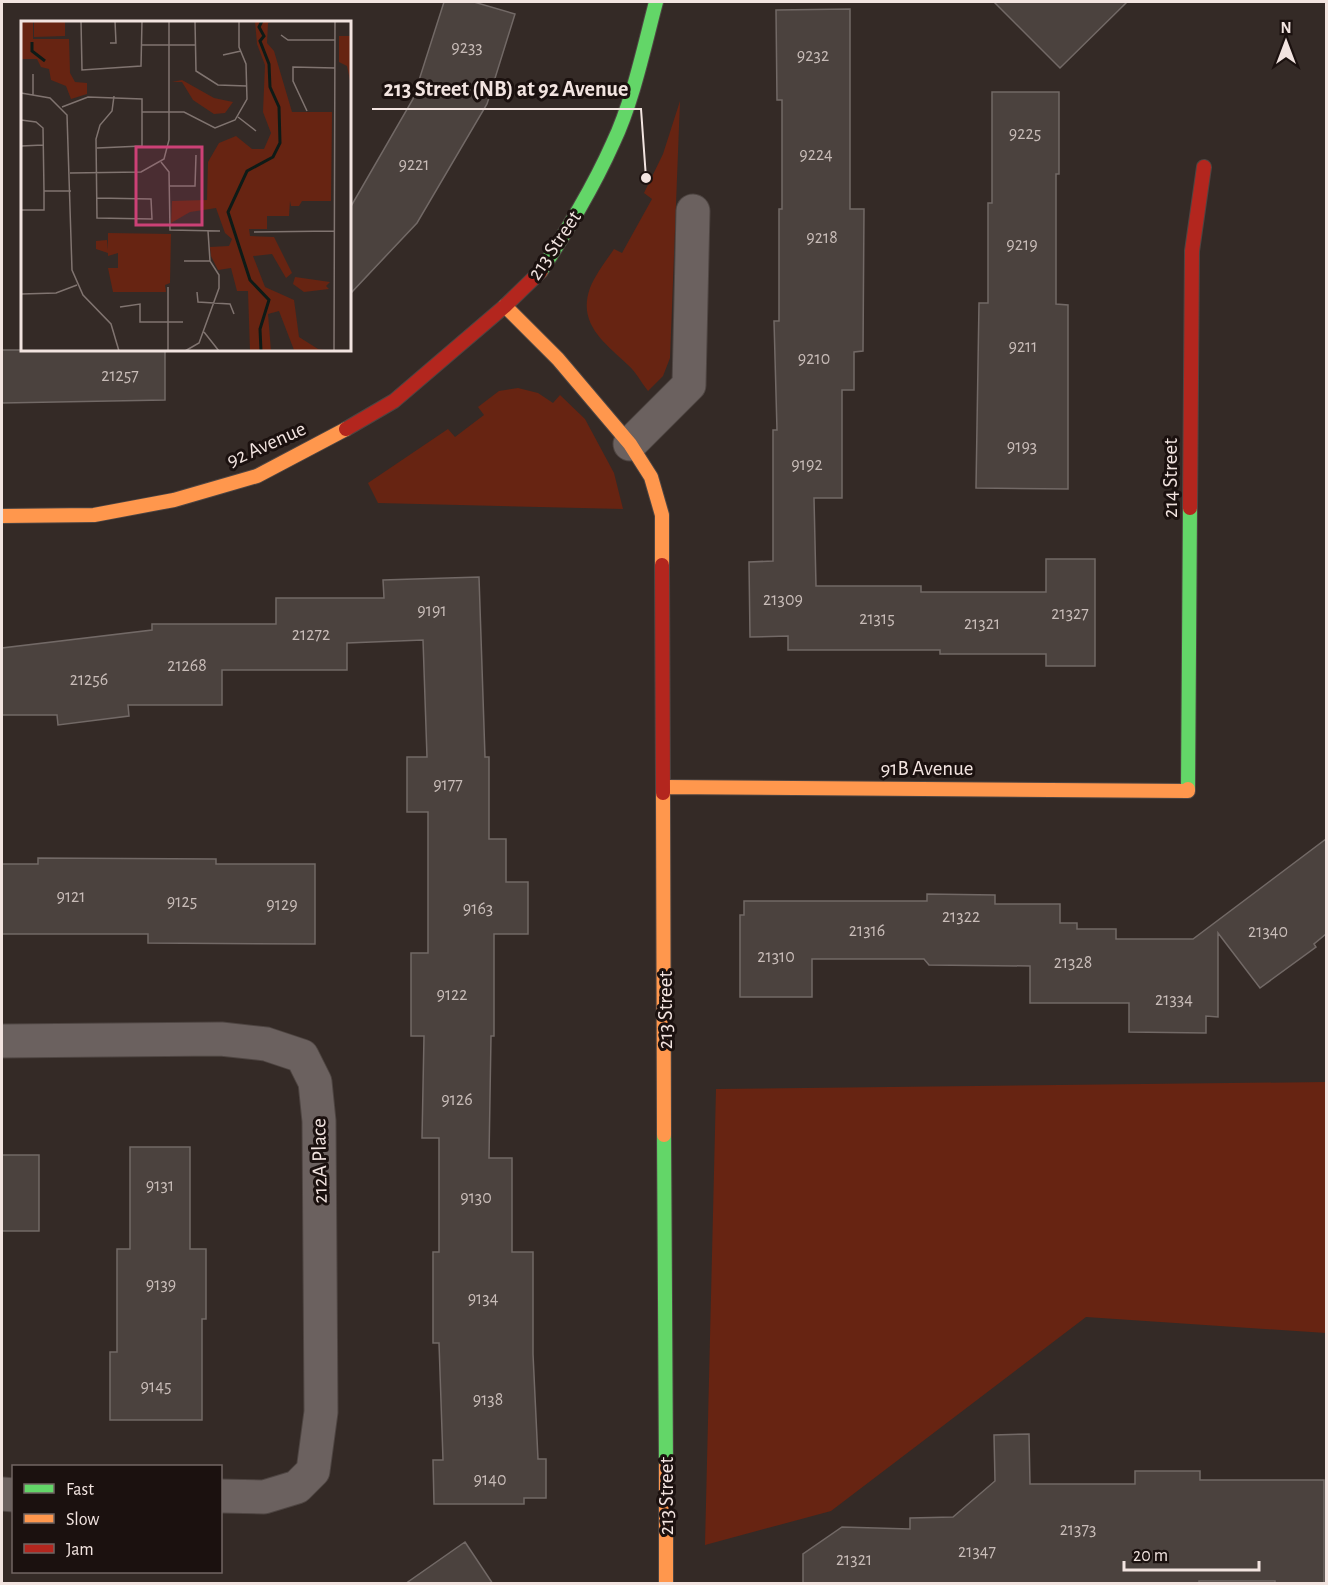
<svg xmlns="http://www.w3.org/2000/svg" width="1328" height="1585" viewBox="0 0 1328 1585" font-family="'Alegreya Sans',sans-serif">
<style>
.green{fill:#672412}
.building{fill:#4b423e;stroke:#726966;stroke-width:1.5}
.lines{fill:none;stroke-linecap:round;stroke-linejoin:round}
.street-casing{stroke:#4e4542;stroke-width:35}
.fast-casing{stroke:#4e4542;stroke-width:16}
.slow-casing{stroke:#4e4542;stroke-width:16}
.jam-casing{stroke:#4e4542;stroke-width:16}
.street{stroke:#6b615f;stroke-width:33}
.fast{stroke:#63d668;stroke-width:14}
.slow{stroke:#ff974d;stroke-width:14}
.jam{stroke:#b3261e;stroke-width:14}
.labels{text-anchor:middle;stroke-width:6;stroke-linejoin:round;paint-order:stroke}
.number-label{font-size:18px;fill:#c8bcb8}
.street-label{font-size:21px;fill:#f2e4e0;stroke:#1b110f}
.inset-river{fill:none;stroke:#0e1b17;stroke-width:3}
.inset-road{fill:none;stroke:#807470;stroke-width:1.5}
.view{fill:#cc4176;fill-opacity:0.15;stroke:#cc4176;stroke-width:3}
.inset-edge{fill:none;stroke:#f2e4e0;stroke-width:3}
.leader{fill:none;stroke:#f2e4e0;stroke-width:2}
.callout-dot{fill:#f2e4e0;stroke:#1b110f;stroke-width:2}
.callout-label{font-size:22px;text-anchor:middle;font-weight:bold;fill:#f2e4e0;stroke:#1b110f;stroke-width:6;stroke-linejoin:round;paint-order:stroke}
</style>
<rect width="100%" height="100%" fill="#342a26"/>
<path class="green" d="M680,101L670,358L663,376L648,391C641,382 636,372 628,365C605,343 577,324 590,288C595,275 606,261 614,249L622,253L652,199L644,193L663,154Z
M518,388L538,393L553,403L560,395L585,419L614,473L623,509L378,503L368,483L448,429L455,437L484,415L478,407L499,391Z
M1326,1082V1333L1086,1317L831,1511L705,1545L716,1089Z"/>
<path class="building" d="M444,2H474L515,14L487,104L417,223L350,294V208L413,99Z
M994,2H1127L1060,68Z
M850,9V209H864L863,351L854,352V390H842V498H814L816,586H921V592H1046V559H1095V666H1046V654H940V650H788V636L750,637L749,562L773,561V430H777L774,321H779V209H782V100H777L776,10Z
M992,92H1059V174H1056V304L1068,305V489L976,488L979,303H988V203H992Z
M2,350H165V400L2,403Z
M479,577L485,757H489V839H506V882H528V934H494V1036H491L489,1158H512V1252H533V1354L538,1459H546V1498H524V1504H434L433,1460H443L439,1343H433V1252H439V1138H422L424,1036H411V953H428V812H407V757H427L423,640L347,643V670H222V705H128L129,716L58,725L57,715H2V648L152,630V624H276V598H384L383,580Z
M1326,839V934L1314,944L1316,947L1260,988L1218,933V1017L1206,1016V1033L1129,1032V1003H1030V966L929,965L924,959H812V997H740V915H744V901H927V894L995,895V904H1060V923H1077V929H1116V939H1193Z
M38,858L216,859V864H315V944L148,943V934H2V864H38Z
M130,1147H190V1249H206V1319H202V1420H110V1352H117V1249H130Z
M2,1155H39V1231H2Z
M1029,1434L1030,1484H1135V1471H1200V1480H1324V1584H1275V1581H1199V1584H803V1554L842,1527L910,1529V1518L953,1517L995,1481L994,1435Z
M465,1542L493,1584H405Z"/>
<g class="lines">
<defs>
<path id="street" d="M630,444L689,385L693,211
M2,1041L221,1039L266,1044L302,1056L315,1082L319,1121L321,1412L313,1471L297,1487L264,1497L220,1496
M2,1494L14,1495"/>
<path id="fast" d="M541,271C567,230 593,188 613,143C633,101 644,47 656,2
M1188,789L1190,508
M664,1135L666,1465"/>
<path id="slow" d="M505,306L558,359L630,444L651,477L662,515V565
M2,516L94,515L174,500L257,476L346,429
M665,787L1188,791V789
M663,793L664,1135
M666,1465V1584"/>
<path id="jam" d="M346,429L394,401L505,306L541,271
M1190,508L1192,251L1204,167
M662,565L663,793"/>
</defs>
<use href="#street" class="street-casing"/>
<use href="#fast" class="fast-casing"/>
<use href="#slow" class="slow-casing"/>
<use href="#jam" class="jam-casing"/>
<use href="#street" class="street"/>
<use href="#fast" class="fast"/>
<use href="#slow" class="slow"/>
<use href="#jam" class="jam"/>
</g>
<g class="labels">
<g class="number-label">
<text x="467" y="53">9233</text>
<text x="813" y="61">9232</text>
<text x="1025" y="139">9225</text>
<text x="816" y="160">9224</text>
<text x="414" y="170">9221</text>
<text x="822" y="243">9218</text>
<text x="1022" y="250">9219</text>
<text x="1023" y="352">9211</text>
<text x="814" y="364">9210</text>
<text x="120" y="381">21257</text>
<text x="1022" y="452">9193</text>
<text x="807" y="470">9192</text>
<text x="783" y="605">21309</text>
<text x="432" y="616">9191</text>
<text x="1070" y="619">21327</text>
<text x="877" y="624">21315</text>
<text x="982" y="629">21321</text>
<text x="311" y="640">21272</text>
<text x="187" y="671">21268</text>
<text x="89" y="685">21256</text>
<text x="448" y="790">9177</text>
<text x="71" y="902">9121</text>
<text x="182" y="907">9125</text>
<text x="282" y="910">9129</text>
<text x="478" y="914">9163</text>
<text x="961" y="922">21322</text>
<text x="867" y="936">21316</text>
<text x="1268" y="937">21340</text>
<text x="776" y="962">21310</text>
<text x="1073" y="968">21328</text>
<text x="452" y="1000">9122</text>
<text x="1174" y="1005">21334</text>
<text x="457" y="1105">9126</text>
<text x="160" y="1191">9131</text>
<text x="476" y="1203">9130</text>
<text x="161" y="1290">9139</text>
<text x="483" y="1304">9134</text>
<text x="156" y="1392">9145</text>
<text x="488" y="1405">9138</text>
<text x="490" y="1485">9140</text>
<text x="1078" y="1535">21373</text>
<text x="977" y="1557">21347</text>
<text x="854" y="1565">21321</text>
</g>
<g class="street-label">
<text transform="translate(554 245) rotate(-56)" y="7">213 Street</text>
<text transform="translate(266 444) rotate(-24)" y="7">92 Avenue</text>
<text transform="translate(1170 478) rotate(-90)" y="7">214 Street</text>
<text x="927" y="775">91B Avenue</text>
<text transform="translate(665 1010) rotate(-90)" y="7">213 Street</text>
<text transform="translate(319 1161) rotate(-91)" y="7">212A Place</text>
<text transform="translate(666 1496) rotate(-90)" y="7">213 Street</text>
</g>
</g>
<g transform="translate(21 21)">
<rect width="330" height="330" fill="#342a26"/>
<path d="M13,0H44V15L13,16ZM234,0H253L247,2L246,22L253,30L271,91H311L310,180H281L278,185H270L269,180L268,195H246V208H228L229,215L253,216L271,252L265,257L251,233L232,235L244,266L273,279L278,316L297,328L307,330L273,329L258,290L247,293L250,330H229L227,270H216L210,247L197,249L190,235L189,226L208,225L211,218L204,212L195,187L169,191L150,202L151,180L186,179L187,141L198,122L215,115L231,128H243L250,112L242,91L244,44L236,23ZM0,1H12V18H48L49,52L54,61L66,62V73L50,78L45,65L30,59L28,48L20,46L16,38H0ZM318,15H330V64L326,45L318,41ZM161,59L193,77L212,81L204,92L193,93L172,79L161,61H151ZM87,212L150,213L149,262L144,264L145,271H92L87,247H97V232L87,235V232L75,228V220L86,219L87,229ZM274,256L309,261L305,265L308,268L283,271L272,263Z" fill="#672412"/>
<path class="inset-river" d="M11,21V30L24,40M240,330L239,308L248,279L229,259L207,191L226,150L252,136L259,122L258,86L249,66L248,43L239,20L243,15L238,6L241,0"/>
<path class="inset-road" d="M60,0L61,49L120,45L121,0M174,0L175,50L197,64L226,65M260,14L267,19H314M89,22H95L94,0M121,24H174M202,34L220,30M12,53V74M0,72L29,77L46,94L51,249L62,274L90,303L98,330M41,86L67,76L121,78V125L76,127M286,90L272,60V46L314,47M121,91H163L194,107L214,99L226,78L225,43L218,26V0M217,96L235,110M0,99L15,101L22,107L23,170V189H0M0,125L22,124M140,141L148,151L149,209L199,210M49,152L120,151L143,138L148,119V0M148,165H174L175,134M23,170H50M76,177L130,178L131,198L76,197L75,118L79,104L91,90L93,75M233,211L313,210M330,213V311M163,240H189M176,271L177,281L209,283L213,293M0,273L35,272L56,264M99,286L119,283V301H162M183,311L198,330M147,330V266M164,330L178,322L198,267V254L189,240L187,210M313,330L314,0"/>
<path class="view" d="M115,126H181V204H115Z"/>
<rect width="330" height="330" class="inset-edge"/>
</g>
<path class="leader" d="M646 178L641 109H372"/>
<circle class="callout-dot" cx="646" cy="178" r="6"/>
<g class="callout-label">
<text x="506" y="96">213 Street (NB) at 92 Avenue</text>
</g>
<rect width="1328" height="1585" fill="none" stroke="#f2e4e0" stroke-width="6"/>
<rect x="12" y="1465" width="210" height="108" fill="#1b110f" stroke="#716563" stroke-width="1.5"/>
<rect x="24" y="1484" width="30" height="9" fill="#63d668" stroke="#716563" stroke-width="1.5"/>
<text x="66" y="1495" font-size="18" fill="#f2e4e0">Fast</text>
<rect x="24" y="1514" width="30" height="9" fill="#ff974d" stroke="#716563" stroke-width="1.5"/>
<text x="66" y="1525" font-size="18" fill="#f2e4e0">Slow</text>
<rect x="24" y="1544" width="30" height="9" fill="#b3261e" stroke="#716563" stroke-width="1.5"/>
<text x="66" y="1555" font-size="18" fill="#f2e4e0">Jam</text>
<g transform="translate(1286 42)" stroke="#1b110f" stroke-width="4.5" paint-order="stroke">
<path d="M0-4.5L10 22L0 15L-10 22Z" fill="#f2e4e0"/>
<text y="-9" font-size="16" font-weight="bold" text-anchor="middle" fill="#f2e4e0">N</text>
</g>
<path d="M1124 1561v9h135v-9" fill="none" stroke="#f2e4e0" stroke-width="3"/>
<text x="1133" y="1561" font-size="18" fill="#f2e4e0" stroke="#1b110f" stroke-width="4.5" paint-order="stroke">20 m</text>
</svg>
